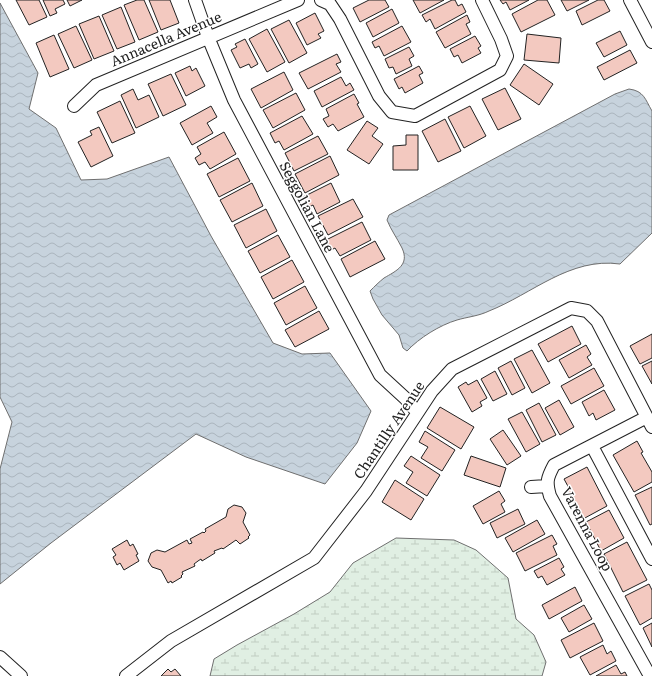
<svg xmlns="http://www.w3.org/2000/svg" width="652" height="676" viewBox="0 0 652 676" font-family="Literata,serif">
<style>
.wetland{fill:url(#wetland-marsh);stroke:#6f6f6f}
.water{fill:url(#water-waves);stroke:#6f6f6f}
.building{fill:#f3c9c0;stroke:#222}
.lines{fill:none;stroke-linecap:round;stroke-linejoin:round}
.minor-casing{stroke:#222;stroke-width:14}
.minor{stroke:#fff;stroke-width:12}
.labels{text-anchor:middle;stroke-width:3;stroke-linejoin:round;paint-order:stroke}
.street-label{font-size:14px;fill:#222;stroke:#fff}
</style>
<defs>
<pattern id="wetland-marsh" width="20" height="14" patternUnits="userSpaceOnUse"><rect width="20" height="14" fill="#e0efe3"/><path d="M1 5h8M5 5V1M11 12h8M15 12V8" fill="none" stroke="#c0cdc2"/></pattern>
<pattern id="water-waves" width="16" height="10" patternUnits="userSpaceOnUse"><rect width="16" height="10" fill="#c7d3dd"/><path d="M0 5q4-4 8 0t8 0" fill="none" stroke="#abb5bd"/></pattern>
</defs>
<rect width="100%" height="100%" fill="#fff"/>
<path class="wetland" d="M396,538L454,540L476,550L508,578L516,619L534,635L546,662L542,676H210L214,659L237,645L294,614L330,592L353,563Z"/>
<path class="water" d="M0,3L38,73L29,109L56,128L81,180L107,179L169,157L211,236L273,343L302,354L330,353L371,411L357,443L325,484L246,457L196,434L51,543L0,584V469L12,422L0,397Z
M629,89C644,91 645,99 652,111V233L620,264C570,257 532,294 489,311C479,316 467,317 457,320C440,325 419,338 407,351L403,348L399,335L382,315L373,299L370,291C375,286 379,282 384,278C396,271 410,265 402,248C397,238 391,230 387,220L389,215L615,94Z"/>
<path class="building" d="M16,0H39L47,17L29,25Z
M43,0H63L65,4L55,9L57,13L50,16Z
M67,0H82L70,6Z
M137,0H144L158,32L139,40L124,5Z
M149,0H170L179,23L161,30Z
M369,0H385L389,7L360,22L353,8Z
M413,0H444L420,13Z
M452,0H455L458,6L462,4L466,12L435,29L430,19L426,22L422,15Z
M500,0H529L510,10L506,2L503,4Z
M538,0H547L555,15L521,32L512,14Z
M561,0H589L567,11Z
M598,0H604L610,11L582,25L576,11Z
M121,7L135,42L117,49L102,15Z
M392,9L399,23L373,37L366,23Z
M315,13L324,31L318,34L321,38L307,45L296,23Z
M467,15L470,22L466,24L471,34L445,48L436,32Z
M99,16L114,51L94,59L79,24Z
M289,20L307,53L289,63L271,29Z
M76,26L92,60L74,68L58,34Z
M402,26L411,42L384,56L379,46L375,48L372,42Z
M267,29L285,62L267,72L249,39Z
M620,31L627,45L604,57L596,43Z
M527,34L561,38L559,63L524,60Z
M54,35L69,69L50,77L36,43Z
M475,36L481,46L478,48L481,53L462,63L458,55L454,57L450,49Z
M245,39L258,64L251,68L249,64L240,68L231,50L237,47L235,44Z
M409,47L414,56L409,59L412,66L396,74L393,67L389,68L385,59Z
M630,50L637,63L604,80L597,67Z
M337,54L341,62L336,64L341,72L308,89L299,73Z
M524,64L553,84L539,105L510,85Z
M190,66L192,71L196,68L205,86L186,96L175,73Z
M419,66L423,73L419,75L423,83L405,93L402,87L399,89L394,79Z
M284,72L293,90L261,108L251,89Z
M171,74L186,105L163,116L148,84Z
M341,77L346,86L350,83L354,90L322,107L314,91Z
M505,88L521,119L498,130L482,99Z
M133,89L138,100L149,95L159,117L136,128L121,95Z
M296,93L305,110L273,128L263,110Z
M354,94L359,103L357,104L364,117L338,131L333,124L328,127L323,119L329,116L326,109Z
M120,101L135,133L112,143L97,112Z
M211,106L217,117L207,123L213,133L192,145L180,123Z
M470,106L486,136L464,148L448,117Z
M302,116L313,134L284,150L279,141L275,143L270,133Z
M445,119L461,151L438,162L422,131Z
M367,121L378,128L372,136L383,144L369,164L347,150Z
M99,127L113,156L91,167L78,142L92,135L90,131Z
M224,132L236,154L210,169L205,162L199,165L195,158L201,154L197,147Z
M406,135H418V170H393V146L406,145Z
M318,136L328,154L294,171L285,153Z
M330,156L339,175L305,193L295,174Z
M238,158L250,181L219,197L207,174Z
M252,183L263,206L232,222L220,200Z
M331,183L340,202L317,214L313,205L309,207L303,197Z
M353,199L363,217L328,235L318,216Z
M266,209L277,231L246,248L234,225Z
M362,222L371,240L340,256L335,248L331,250L326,240Z
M278,235L290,257L260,273L248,251Z
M375,241L385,259L350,277L341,259Z
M292,260L304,282L273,299L261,277Z
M305,286L317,308L286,325L274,303Z
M319,311L329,329L295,347L285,330Z
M572,326L581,344L548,362L538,344Z
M652,334V358L640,364L630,346Z
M586,345L591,354L587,357L592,365L569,378L559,360Z
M532,350L550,383L532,393L514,359Z
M511,361L525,388L512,395L498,368Z
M652,361V384L642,366Z
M594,368L604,386L571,404L561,386Z
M495,371L507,394L493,401L481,379Z
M477,380L487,398L480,402L482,406L472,412L458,387L466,382L468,385Z
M604,390L615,410L596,420L593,413L589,416L582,402Z
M559,400L574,427L560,435L545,408Z
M539,403L556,435L542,442L526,410Z
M440,407L474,427L461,449L427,428Z
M522,412L540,444L526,452L508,419Z
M503,430L521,456L507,465L490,439Z
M425,431L455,450L442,471L421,458L428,447L419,442Z
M637,441L643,452L641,453L652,472V482L634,492L613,455Z
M411,456L440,475L427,496L406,483L413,472L404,466Z
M471,456L506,468L500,487L464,475Z
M587,467L607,506L583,519L568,491L570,490L564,479Z
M395,480L424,499L411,520L382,502Z
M652,487V524L650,525L635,495Z
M499,491L505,501L501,504L505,512L483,524L473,506Z
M234,505L242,507L246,513L243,522L250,535L248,537L249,538L240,544L236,540L223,549L222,548L214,551L215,553L202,561L201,559L198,561L194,564L195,566L182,572L183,574L181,576L182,577L172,583L171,581L168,583L161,570L152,567L148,561L151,553L157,550L165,552L187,540L189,544L192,543L190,539L203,532L204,533L206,531L205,529L226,517L228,509Z
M518,509L525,524L497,538L490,523Z
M609,510L624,538L601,551L586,522Z
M537,520L545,534L513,552L505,538Z
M552,535L557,544L553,546L557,555L525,571L516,553Z
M127,540L130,546L133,544L138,554L136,555L139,561L124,570L120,563L117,565L113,557L116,555L112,549Z
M627,542L647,580L623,592L604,554Z
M559,558L564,567L561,569L565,575L547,585L542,576L538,578L534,571Z
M649,584L652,590V618L640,625L625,596Z
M575,587L582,601L549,619L542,605Z
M584,605L592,619L569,632L561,618Z
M594,623L603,641L570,658L561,640Z
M652,623V647L643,628Z
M603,645L607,654L611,651L616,661L590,675L580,657Z
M616,665L621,674L625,672L627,676H596Z
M168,669L171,672L175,669L181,676H161Z"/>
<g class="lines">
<defs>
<path id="minor" d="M195,0L208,37L234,100L380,375L405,398L417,412
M321,0L330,4L340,19L379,96L392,112L415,116L500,70L507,56L501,39L482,0
M630,0L652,42
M74,106L96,85L298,0
M647,417L554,465C547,478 546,482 550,496L650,676
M592,446L652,559
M531,487L547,486
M0,657L21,676
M126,676L171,641L314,558L366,491L432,391L452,369L571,308L587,311L597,321L652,427"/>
</defs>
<use href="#minor" class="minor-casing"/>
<use href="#minor" class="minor"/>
</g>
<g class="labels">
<g class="street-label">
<text transform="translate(166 39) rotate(-23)" y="5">Annacella Avenue</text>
<text transform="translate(307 207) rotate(62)" y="5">Seggolian Lane</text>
<text transform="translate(389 430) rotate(-56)" y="5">Chantilly Avenue</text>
<text transform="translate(587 529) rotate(62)" y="5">Varenna Loop</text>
</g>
</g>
</svg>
